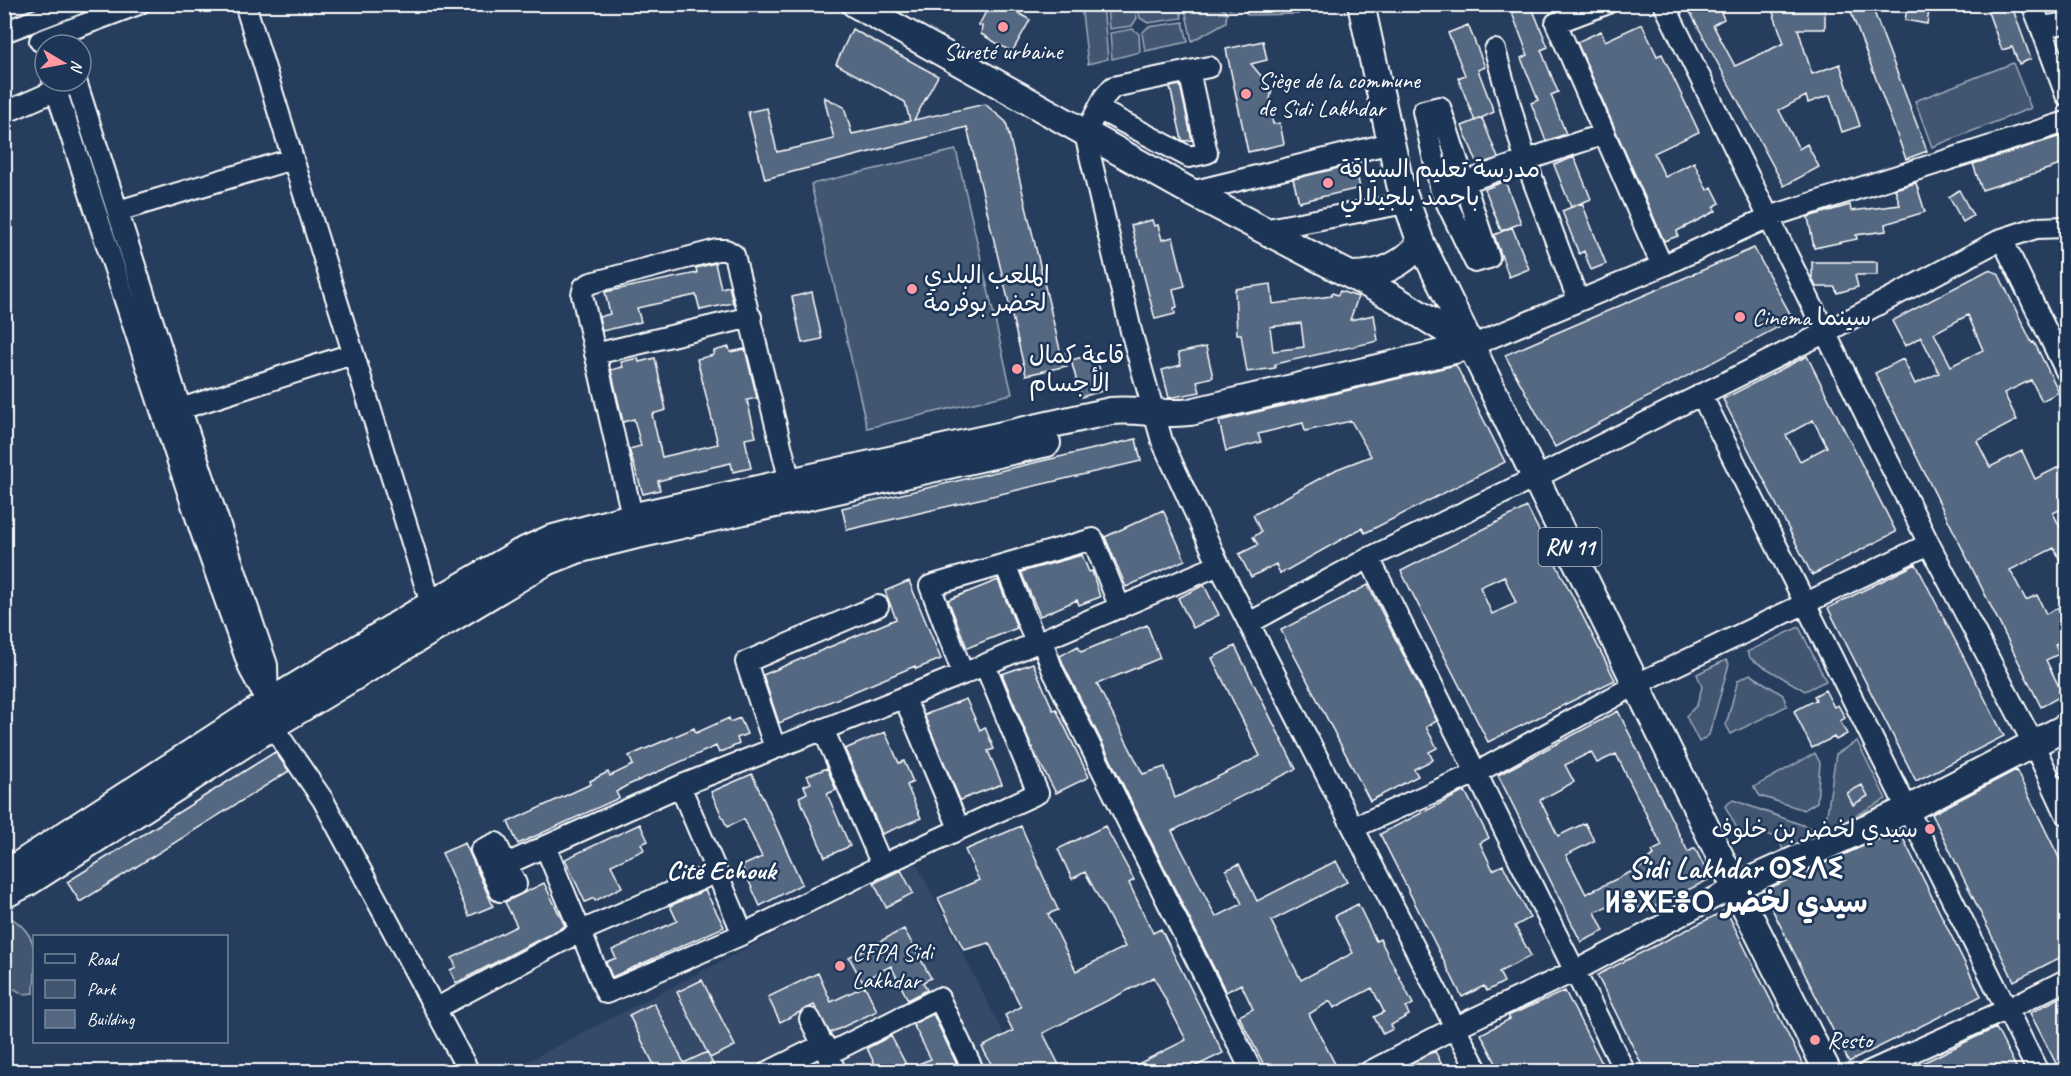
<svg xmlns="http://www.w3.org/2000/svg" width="2071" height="1076" viewBox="0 0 2071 1076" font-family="Caveat,'Playpen Sans Arabic','Noto Sans Tifinagh',sans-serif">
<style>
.built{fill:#344a68}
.green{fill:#425672;stroke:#a0aab8;stroke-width:1.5}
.building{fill:#556781;stroke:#fff;stroke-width:1.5;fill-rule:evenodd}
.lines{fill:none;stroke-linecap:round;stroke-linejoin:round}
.minor-casing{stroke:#fff;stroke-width:24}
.major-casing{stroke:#fff;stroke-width:30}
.minor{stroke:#1d3557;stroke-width:20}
.major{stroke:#1d3557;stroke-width:26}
.poi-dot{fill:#ff9aa2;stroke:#1d3557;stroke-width:2}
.labels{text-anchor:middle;stroke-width:5;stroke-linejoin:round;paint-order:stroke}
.shield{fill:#1d3557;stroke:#bbc2cd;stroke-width:1.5}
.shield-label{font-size:22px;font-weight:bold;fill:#fff}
.poi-label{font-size:24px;fill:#fff;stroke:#1d3557;text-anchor:start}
.quarter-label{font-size:27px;font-weight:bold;fill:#fff;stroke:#1d3557}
.district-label{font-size:30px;font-weight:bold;fill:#fff;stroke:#1d3557}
</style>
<rect width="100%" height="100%" fill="#263d5e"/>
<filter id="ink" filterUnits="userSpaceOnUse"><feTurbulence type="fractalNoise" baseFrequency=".0167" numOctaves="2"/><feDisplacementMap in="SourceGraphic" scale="12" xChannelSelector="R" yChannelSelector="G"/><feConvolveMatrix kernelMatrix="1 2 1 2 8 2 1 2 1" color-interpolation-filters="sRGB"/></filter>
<g filter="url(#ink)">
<path class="built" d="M915,861L1023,1071L507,1072Z"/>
<path class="green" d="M1081,5H1103L1108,59L1088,64Z
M1107,5H1135L1137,18L1132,26L1109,29Z
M1138,5H1179L1182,18L1148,23L1140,18Z
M1184,5H1217L1227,12L1226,22L1192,41Z
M1224,5H1274L1299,14L1248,15L1242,7L1229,9Z
M1183,22L1188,42L1145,51L1142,33L1148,27Z
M1133,29L1139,34L1140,52L1112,59L1110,33Z
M2013,63L2031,108L1932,147L1915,101Z
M956,150L1012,394L867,428L811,184Z
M1799,627L1826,681L1805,691L1751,659L1747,652Z
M1726,660L1729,664L1709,735L1699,742L1686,716L1697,705L1702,687L1697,674Z
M1750,674L1783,695L1787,706L1731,734L1726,725L1738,680Z
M1857,741L1886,799L1831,829L1826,821L1836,754Z
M1815,753L1820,763L1817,802L1804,810L1760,796L1754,787Z
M1733,800L1811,828L1815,838L1784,852L1778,838L1751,828L1740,834L1725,806Z
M11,918C42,937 35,962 34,993L23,994L13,988L5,992V919Z"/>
<path class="building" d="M990,4H1004L1030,20L1012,52L981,34L982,26L979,25Z
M1704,4H1717L1724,19L1713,25L1735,66L1784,43L1770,4H1825V29H1798L1812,74L1840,64L1860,126L1842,132L1830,95L1808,103L1806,96L1779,110L1799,149L1807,144L1819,167L1784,186L1689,10Z
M1848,4H1871L1927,151L1906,159Z
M1908,4H1930L1927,24L1905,20Z
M1985,4H2011L2031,59L2019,64L2012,47L2002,50Z
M1531,5L1548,47L1541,50L1558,92L1551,95L1566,134L1546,141L1531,103L1538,100L1521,58L1528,55L1512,13Z
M1642,24L1657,56L1662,54L1699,132L1654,153L1665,177L1694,162L1707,190L1712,187L1720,203L1713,207L1716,211L1677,231L1678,236L1664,241L1577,42L1601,31L1605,41Z
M1468,25L1485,67L1478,70L1494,112L1475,121L1458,78L1465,75L1448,33Z
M852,29L938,76L914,120L985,104L1006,122L1061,354L1064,353L1067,366L1026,375L967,127L765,179L748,112L767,108L777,152L834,139L824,97L844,107L852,134L910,121L905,102L836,64Z
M1263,41L1267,60L1251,64L1272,89L1269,105L1273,124L1280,123L1284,144L1248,152L1226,49Z
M1180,85L1192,140L1185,141L1182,140L1170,87Z
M1482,118L1498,158L1478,165L1462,126Z
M2061,136L2067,163L1982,190L1973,164Z
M1574,157L1591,199L1571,207L1554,165Z
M1355,164L1360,188L1299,202L1293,179Z
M1505,181L1521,223L1501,231L1485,189Z
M1916,183L1925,212L1885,224L1886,231L1856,235L1857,239L1814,248L1808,217L1850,205L1851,211L1900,205L1895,189Z
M1959,190L1973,216L1963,222L1949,197Z
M1582,203L1606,264L1591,270L1584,251L1579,254L1562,211Z
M1152,220L1154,226L1158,225L1162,240L1173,237L1185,286L1173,289L1177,307L1174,308L1175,314L1155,319L1131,225Z
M1512,227L1529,269L1509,277L1494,235Z
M1754,248L1793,319L1555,447L1505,355Z
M1812,262H1877V275H1855L1858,287L1837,293L1835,287H1816L1812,278Z
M715,263L721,288L729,286L733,303L700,310L696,295L669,301L637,308L641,322L602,331L599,317L610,314L605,292L697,273L696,268Z
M1988,270L1998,273L2032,343L2034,342L2059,392L2042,401L2031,380L2004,393L2017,420L1977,441L1990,467L2022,451L2035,479L2067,463V506L2053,513L2067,541V574L2054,548L2010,570L2026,600L2037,595L2046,614L2067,603V639L2055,645L2059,654L2046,660L2063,695L2041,707L1875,373L1903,359L1915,384L1939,373L1921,337L1905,346L1892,321ZM1968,315L1983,350L1951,366L1934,333Z
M1271,284L1273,304L1331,296L1332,293L1338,295L1340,291L1358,297L1350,320L1374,315L1378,341L1275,364V368L1247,372L1241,334H1237L1235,289ZM1301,323L1304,347L1273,351L1270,327Z
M812,292L822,339L802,343L792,297Z
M729,347L730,352L745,349L757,398L747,400L756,437L745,439L751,468L733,472L731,463L691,472L658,481L660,490L643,494L629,449L641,446L634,419L623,422L611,370L623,367L621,362L638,358L639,362L655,358L666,410L652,414L662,457L718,444L697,359L714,355V351Z
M1206,347L1213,377L1197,381L1200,392L1169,398L1162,370L1181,365L1178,353Z
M1095,354L1106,390L1081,397L1071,360Z
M1807,356L1896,532L1812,575L1723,399ZM1813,420L1827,447L1800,461L1786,435Z
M1456,365L1505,462L1365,533L1362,528L1280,574L1276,564L1251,577L1239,554L1258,545L1253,537L1261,532L1253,515L1337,469L1371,456L1351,421L1305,431L1303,423L1258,434L1261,442L1226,451L1219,421Z
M1136,439L1141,461L847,530L842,508Z
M1527,507L1615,680L1488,742L1401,571ZM1504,576L1516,603L1492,614L1480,587Z
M1163,510L1185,560L1126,587L1105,537Z
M1082,555L1089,572L1092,571L1100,597L1079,605L1077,600L1040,616L1021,572Z
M1916,564L2004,736L1916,781L1828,608Z
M998,580L1017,628L967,648L948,600Z
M909,581L941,659L916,669L915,666L779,723L763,675L896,619L885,591Z
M1204,585L1219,615L1193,628L1178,598Z
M1368,585L1437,721L1426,727L1437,748L1429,752L1433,760L1414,769L1418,776L1370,801L1281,630Z
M1147,625L1160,658L1097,684L1143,774L1165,767L1175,798L1260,756L1212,658L1235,646L1296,769L1172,831L1216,917L1242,904L1226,870L1239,864L1257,901L1336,861L1347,882L1271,921L1301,980L1353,953L1335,916L1358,904L1376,941L1380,939L1413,1004L1406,1008L1409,1015L1391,1025L1393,1029L1383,1034L1374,1017L1384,1012L1372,988L1334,1008L1330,1001L1309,1014L1336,1066L1325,1071H1267L1239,1016L1253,1009L1241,984L1226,992L1064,666L1060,656L1078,646L1081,652Z
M1033,663L1053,710L1056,709L1089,777L1056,793L1034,752L1002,674Z
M1825,690L1834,707L1838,705L1845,718L1840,721L1847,734L1836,740L1834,737L1812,748L1794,711L1816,700L1814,696Z
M966,699L980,730L985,727L994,749L988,751L1002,784L960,800L924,715Z
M1618,711L1688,852L1695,848L1710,879L1646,911L1643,906L1629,913L1622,899L1595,912L1604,931L1581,942L1498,775ZM1591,752L1597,763L1616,754L1662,846L1652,851L1654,855L1647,859L1649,863L1586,894L1566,855L1594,841L1585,823L1558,836L1540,800L1574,782L1565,765Z
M729,718L730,722L740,718L747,734L737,738L739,744L719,753L716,746L626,786L616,792L619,798L518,844L508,822L591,784L590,781L608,772L610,776L633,765L629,756L652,746L694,728L696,733Z
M885,732L899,763L904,761L913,782L907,785L921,818L882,834L845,749Z
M275,752L289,771L80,902L67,882Z
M827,768L836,790L827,794L850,846L825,857L799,797L807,793L804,786L811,783L807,776Z
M2016,770L2067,874V954L2014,981L1932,814Z
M752,774L802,884L760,906L742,866L762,857L744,819L727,827L711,792Z
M1862,785L1868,796L1853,805L1847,793Z
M1465,791L1489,838L1480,843L1493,870L1503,865L1530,918L1515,926L1531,956L1499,972L1504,982L1487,991L1484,986L1462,997L1380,834Z
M640,824L648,841L641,844L644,850L611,865L622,887L595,901L594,898L585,902L565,859Z
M1021,826L1058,910L1048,914L1076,971L1125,947L1085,872L1072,879L1058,849L1105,826L1134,880L1129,883L1153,933L1161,929L1223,1053L1186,1071H1124L1186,1040L1154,977L1043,1033L1062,1071H995L982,1047L1013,1031L1005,1015L1021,1007L989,943L964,950L938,898L979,880L965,850Z
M1899,830L1981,996L1849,1062L1763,891Z
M465,843L493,906L469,916L442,853Z
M901,870L913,893L886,907L874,883Z
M544,883L565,926L456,983L450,970L456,967L452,958L517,926L505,902Z
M705,890L724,927L612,977L606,962L616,958L612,950L677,921L670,906Z
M1726,910L1806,1071H1645L1597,975Z
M904,929L931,978L923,982L927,990L908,1000L891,966L862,981L849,957Z
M818,973L831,1002L865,986L877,1011L830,1033L814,1005L780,1022L768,997Z
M702,980L735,1046L710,1058L677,992Z
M1565,991L1606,1071H1563L1560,1064L1544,1071H1500L1481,1034L1510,1019L1508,1016Z
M2067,994V1071H2060L2030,1013Z
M654,1003L684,1063L707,1052L716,1071H657L629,1015Z
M933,1014L960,1071H878L867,1048L891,1036L908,1068L931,1059L913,1024Z
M1996,1028L2018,1071H1906L1976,1037Z
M1435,1051L1445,1071H1396Z"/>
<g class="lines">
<defs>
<path id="minor" d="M245,4L431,604
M1606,4L1556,23L1662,266
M1664,4L1929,544L2033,743L2066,814
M2032,4L2041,27L2066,23
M2041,27L2066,95
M4,32L77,4
M40,41L139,4
M1495,50L1525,159L1578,300
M1209,67L1113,87L1105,96L1085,134L1131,331L1162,441L1219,565L1478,1072
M53,81L201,532L250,670L268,703L277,733L323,800L469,1072
M76,81L181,410L267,665L268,703
M1098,109L1189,157L1207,153L1189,71
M4,113L68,85
M1441,191L1423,111L1440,107L1489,258L1475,262L1441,191C1495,171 1548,152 1602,135
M1191,192L1391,143
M118,211L292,159
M1263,230L1406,203
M2002,239L2066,371
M1471,346L1662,266L1769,217L2066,122
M595,354L751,317
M1701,394L2038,1072
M168,413L352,354
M635,529L582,295L584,287L591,283L717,250H726L734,255L790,482
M1369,558L1625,1072
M1005,564L1093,539L1120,608
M1251,622L1369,558L1537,477L1826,332L2002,239L2036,228L2066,227
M1042,641L1053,671L1252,1072
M963,674L930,586L1005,564L1036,643
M904,697L959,828
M823,729L882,865
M775,748L746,662L878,606
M680,786L743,934
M1355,827L1476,773L1637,684L1929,544
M545,846L606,993L743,934L882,865L1038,793L985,665
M491,871L500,891L516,884L496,843L481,850L491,871L680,786L963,674L1219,565
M435,1009L581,931L715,873
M810,1019L836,1072
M828,1054L939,998L974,1072
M768,1072L824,1044
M1369,1072L1456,1027L1575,971L1735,887
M1868,1072L2008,1009L2066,980"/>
<path id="major" d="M855,4L1191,192L1392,297L1468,344
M1361,4L1400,184L1421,243L1735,887L1828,1072
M1351,275C1381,275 1401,266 1421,243
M4,878L14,868L268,703L431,604L519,553L550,539L631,517L1111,411C1138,408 1163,416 1190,412L1471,346
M1735,887L1906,810L2066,727
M4,895L27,883L274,725L544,563L577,550L637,535L1047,443"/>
</defs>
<use href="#minor" class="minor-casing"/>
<use href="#major" class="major-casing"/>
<use href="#minor" class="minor"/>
<use href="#major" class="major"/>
</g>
</g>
<g class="poi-dot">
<circle cx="1003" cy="27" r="6"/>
<circle cx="1246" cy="94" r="6"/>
<circle cx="1328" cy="183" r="6"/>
<circle cx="912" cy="289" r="6"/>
<circle cx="1740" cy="317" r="6"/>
<circle cx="1017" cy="369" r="6"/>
<circle cx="1930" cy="829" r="6"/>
<circle cx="840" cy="966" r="6"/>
<circle cx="1815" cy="1040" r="6"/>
</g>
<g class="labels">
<rect class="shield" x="1538.5" y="528" width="63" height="38" rx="4.5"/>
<g class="shield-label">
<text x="1570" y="555">RN 11</text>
</g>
<g class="poi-label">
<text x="1003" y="59" text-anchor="middle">Sureté urbaine</text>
<text x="1258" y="88">Siège de la commune<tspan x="1258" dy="28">de Sidi Lakhdar</tspan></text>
<text x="1340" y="177">مدرسة تعليم السياقة<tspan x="1340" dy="28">باحمد بلجيلالي</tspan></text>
<text x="924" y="283">الملعب البلدي<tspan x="924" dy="28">لخضر بوفرمة</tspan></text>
<text x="1752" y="325">Cinema سينما</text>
<text x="1029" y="363">قاعة كمال<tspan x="1029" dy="28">الأجسام</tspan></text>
<text x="1918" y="837" text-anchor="end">سيدي لخضر بن خلوف</text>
<text x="852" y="960">CFPA Sidi<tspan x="852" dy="28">Lakhdar</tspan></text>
<text x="1827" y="1048">Resto</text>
</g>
<g class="quarter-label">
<text x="721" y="879">Cité Echouk</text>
</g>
<g class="district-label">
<text x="1736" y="878">Sidi Lakhdar ⵙⵉⴷⵉ<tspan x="1736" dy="34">ⵍⴻⵅⴹⴻⵔ سيدي لخضر</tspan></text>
</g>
</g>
<rect width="2071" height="1076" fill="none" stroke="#1d3557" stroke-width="24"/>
<rect x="12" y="12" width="2047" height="1052" fill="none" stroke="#fff" stroke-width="2" filter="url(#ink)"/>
<rect x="33" y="935" width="195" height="108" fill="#1d3557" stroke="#77869a" stroke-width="1.5"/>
<rect x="45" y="954" width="30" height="9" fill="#1d3557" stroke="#77869a" stroke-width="1.5"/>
<text x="87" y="965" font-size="18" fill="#ffffff">Road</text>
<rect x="45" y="980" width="30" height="18" fill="#425672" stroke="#77869a" stroke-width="1.5"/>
<text x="87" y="995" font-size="18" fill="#ffffff">Park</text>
<rect x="45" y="1010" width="30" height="18" fill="#556781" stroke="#77869a" stroke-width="1.5"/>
<text x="87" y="1025" font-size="18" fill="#ffffff">Building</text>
<g transform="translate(63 63) rotate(100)"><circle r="28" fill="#1d3557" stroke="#77869a" stroke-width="1.5"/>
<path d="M0-4.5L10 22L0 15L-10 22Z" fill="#ff9aa2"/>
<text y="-9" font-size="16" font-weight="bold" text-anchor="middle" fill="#ffffff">N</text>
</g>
</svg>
